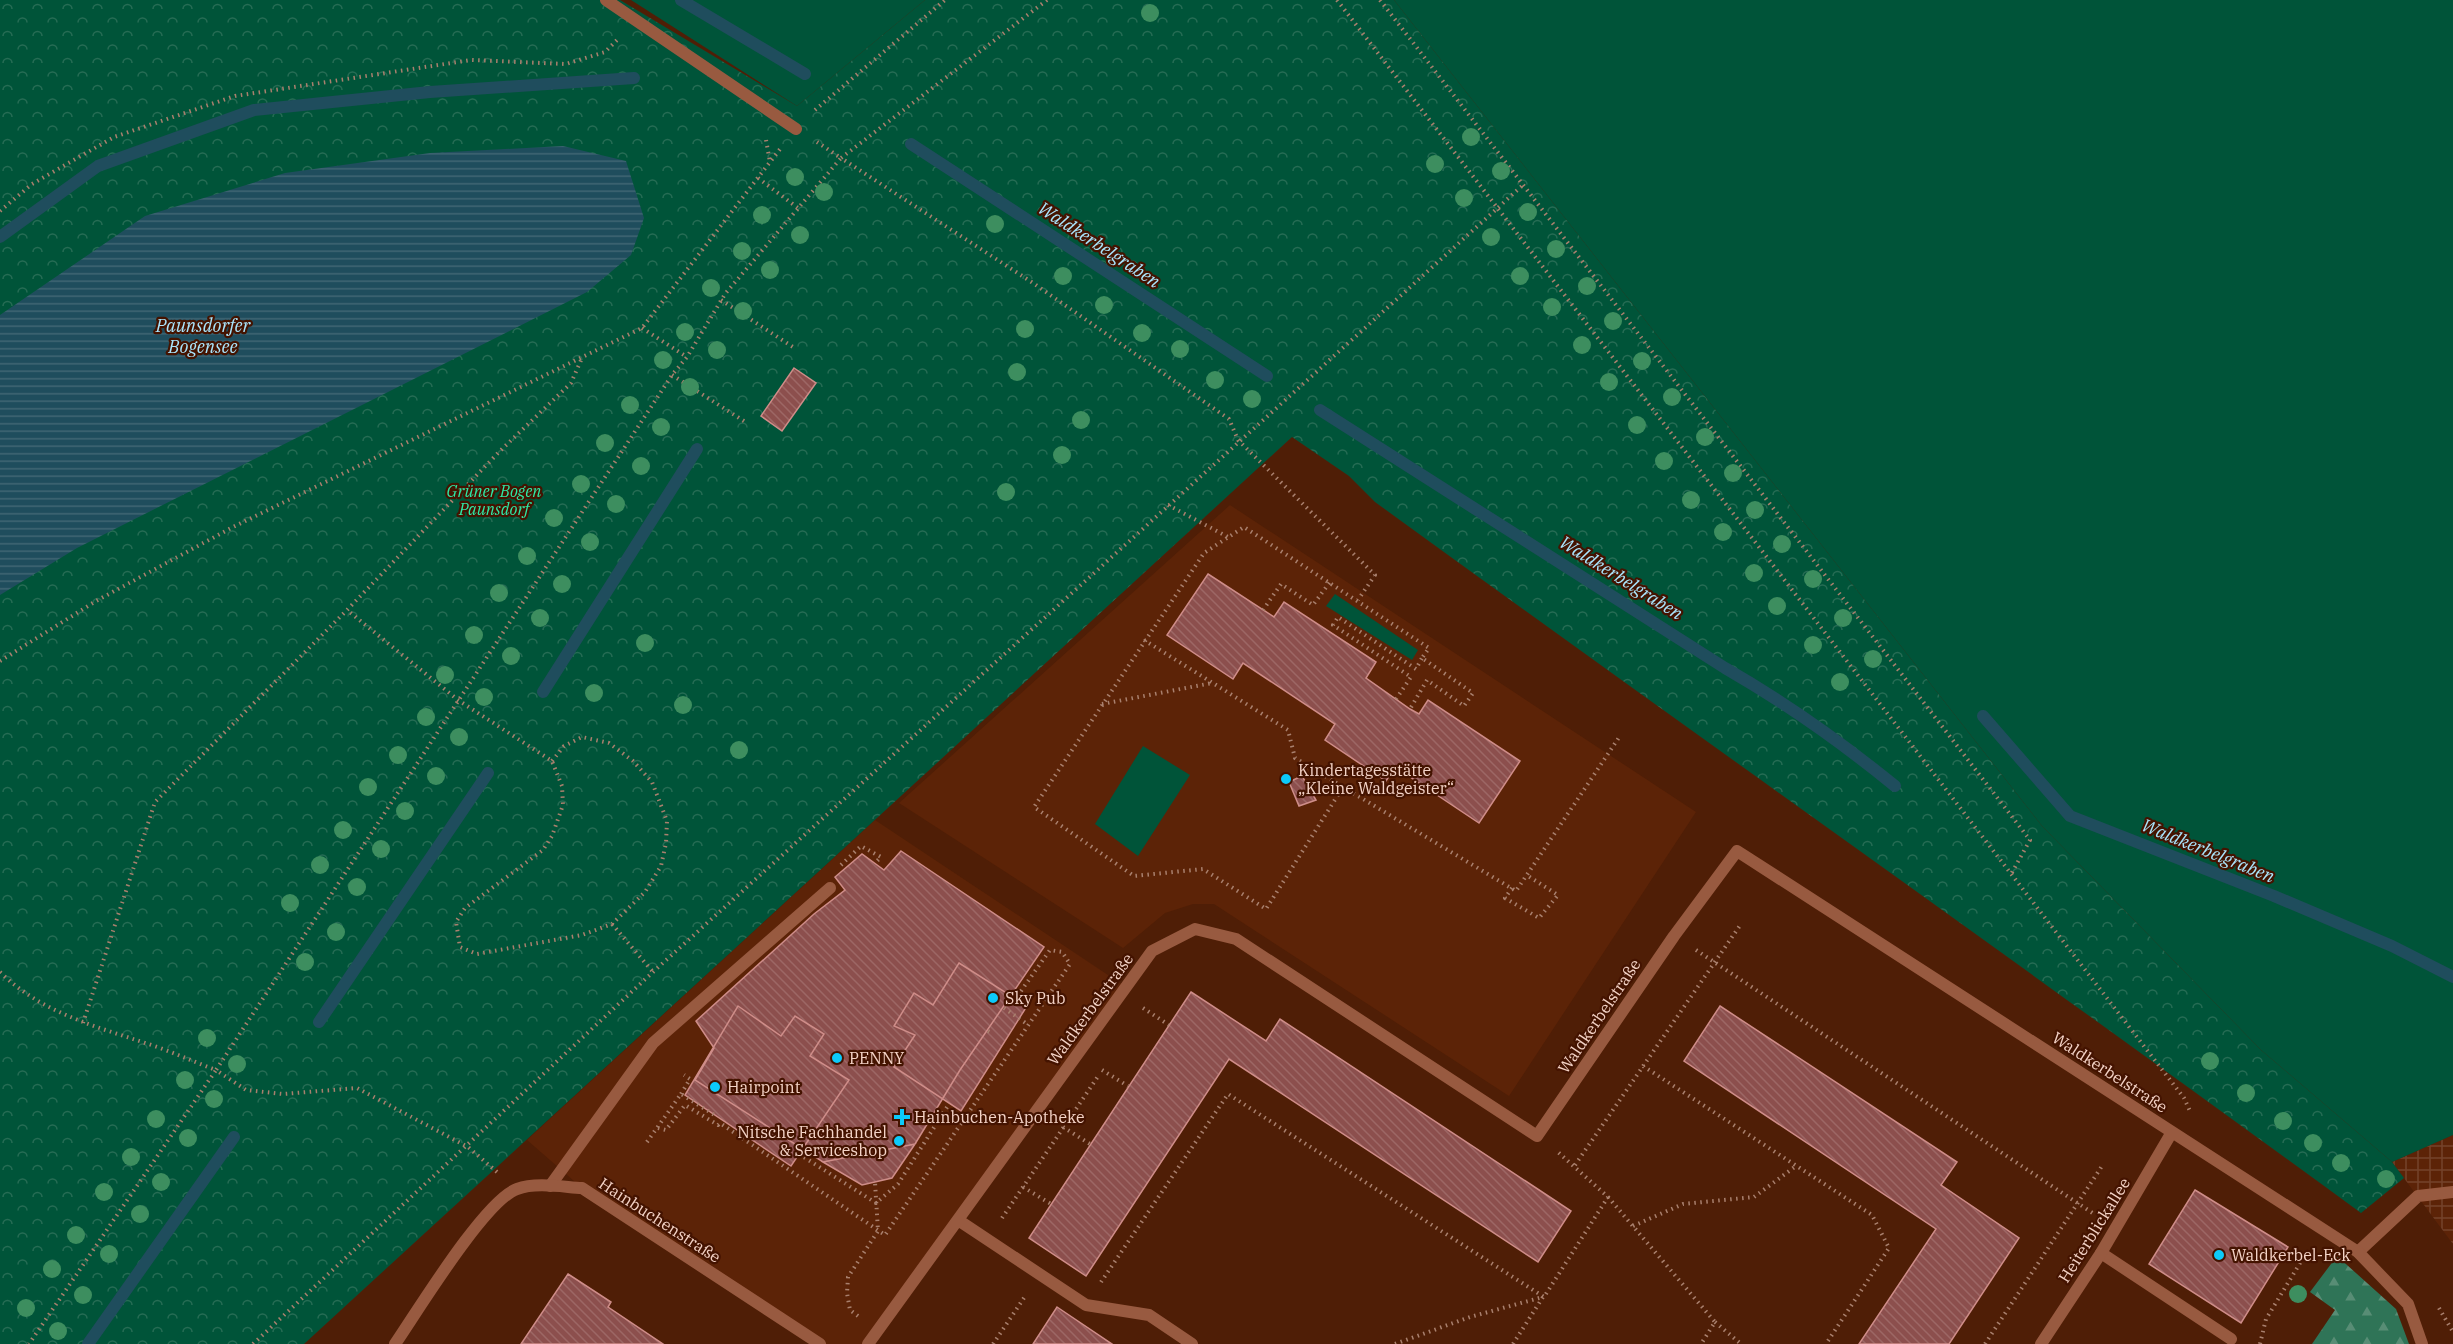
<svg xmlns="http://www.w3.org/2000/svg" width="2453" height="1344" viewBox="0 0 2453 1344" font-family="'IBM Plex Serif',serif">
<style>
.built{fill:#5c2307}
.industrial{fill:url(#industrial-grid)}
.green{fill:#005439}
.forest{fill:url(#forest-firs)}
.park{fill:url(#park-crowns)}
.water{fill:url(#water-rules)}
.lines{fill:none;stroke-linecap:round;stroke-linejoin:round}
.stream{stroke:#1f4d5d;stroke-width:12}
.building{fill:url(#building-back-hatch);stroke:#cf8d89;stroke-width:1.5}
.path{stroke:#a9806e;stroke-width:4;stroke-dasharray:1.5 4.5;stroke-linecap:butt}
.lane{stroke:#985a40;stroke-width:12}
.street{stroke:#985a40;stroke-width:12}
.tree{fill:#3d8e5f}
.poi-dot{fill:#0ccafa;stroke:#441300;stroke-width:2}
.labels{text-anchor:middle;stroke-width:4.5;stroke-linejoin:round;paint-order:stroke}
.park-label{font-size:16px;font-style:italic;fill:#2eeaa7;stroke:#441300}
.poi-label{font-size:16px;fill:#f4d3c6;stroke:#441300;text-anchor:start}
.street-label{font-size:16px;fill:#f4d3c6;stroke:#441300}
.water-label{font-size:18px;font-style:italic;fill:#a9e5fc;stroke:#441300}
</style>
<defs>
<pattern id="industrial-grid" width="8" height="8" patternUnits="userSpaceOnUse" patternTransform="scale(1.5)"><rect width="8" height="8" fill="#5c2307"/><path d="M0 4h8M4 0v8" fill="none" stroke="#74422a"/></pattern>
<pattern id="forest-firs" width="22" height="20" patternUnits="userSpaceOnUse" patternTransform="scale(1.5)"><rect width="22" height="20" fill="#2f7457"/><path d="M5 1l3.5 6h-7zM16 11l3.5 6h-7z" fill="#588d75"/></pattern>
<pattern id="park-crowns" width="20" height="18" patternUnits="userSpaceOnUse" patternTransform="scale(1.5)"><rect width="20" height="18" fill="#005439"/><path d="M2 6a3 3 0 1 1 6 0M12 15a3 3 0 1 1 6 0" fill="none" stroke="#266c54"/></pattern>
<pattern id="water-rules" width="6" height="5" patternUnits="userSpaceOnUse" patternTransform="scale(1.5)"><rect width="6" height="5" fill="#1f4d5d"/><path d="M0 2.5h6" fill="none" stroke="#406673"/></pattern>
<pattern id="building-back-hatch" width="6" height="6" patternUnits="userSpaceOnUse" patternTransform="scale(1.5)"><rect width="6" height="6" fill="#8c4f4d"/><path d="M-1 5l2 2M0 0l6 6M5-1l2 2" fill="none" stroke="#9d6765"/></pattern>
</defs>
<rect width="100%" height="100%" fill="#4f1e06"/>
<path class="built" d="M1230,505L1696,812L1509,1096L1214,904H1193L1165,913L1123,948L899,803Z
M875,820L1126,987L868,1344H820L582,1188L527,1140Z"/>
<path class="industrial" d="M2453,1135V1244L2392,1162Z"/>
<path class="green" d="M631,0H925L797,106Z
M1394,0H2453V1135L2392,1162L2261,1050L2042,826Z
M1335,594L1418,650L1412,660L1326,606Z
M1143,746L1190,775L1138,856L1095,824Z"/>
<path class="forest" d="M2337,1256L2396,1309L2409,1344H2312L2335,1310L2310,1292Z"/>
<path class="park" d="M0,0H620L797,106L925,0H1394L2042,826L2261,1050L2392,1162L2404,1178L2361,1213C2034,974 1703,740 1375,502L1349,476L1292,437L304,1344H0Z"/>
<path class="water" d="M563,146L626,161L644,218L631,255L587,292L77,548L0,595V315L145,216L285,173L430,153Z"/>
<g class="lines">
<path class="stream" d="M681,0L805,74
M911,144L1267,376
M0,237L98,166L254,110L430,92L634,78
M1320,410L1725,668C1786,703 1841,742 1895,786
M543,692L697,449
M1983,716L2070,816L2274,896L2392,946L2453,977
M319,1022L488,773
M88,1344L234,1137"/>
</g>
<path class="building" d="M794,368L816,383L782,431L761,416Z
M1208,574L1274,617L1284,602L1376,662L1366,678L1410,709L1419,714L1428,700L1520,761L1479,823L1395,767L1386,781L1325,740L1335,724L1243,663L1233,679L1167,635Z
M1302,776L1316,800L1299,806L1289,782Z
M901,851L1044,947L960,1070L915,1144L823,1162L695,1080L714,1048L696,1021L814,914L845,890L835,877L862,854L884,870Z
M959,963L1027,1006L961,1111L894,1067L915,1035L894,1026L914,993L933,1005Z
M1191,992L1266,1041L1280,1019L1571,1211L1538,1262L1229,1059L1086,1276L1029,1238Z
M738,1006L781,1036L795,1016L824,1034L810,1056L849,1080L791,1166L685,1095Z
M1720,1006L1957,1162L1941,1185L2019,1238L1949,1344H1859L1936,1229L1684,1061Z
M915,1144L892,1178L862,1185L823,1162Z
M2195,1190L2288,1247L2241,1323L2149,1264Z
M568,1274L611,1302L608,1307L663,1344H521Z
M1057,1307L1112,1344H1033Z"/>
<g class="lines">
<path class="path" d="M1047,0L841,158L1033,283L1229,419L1238,440L1375,575L1358,600
M1337,0L2184,1098L2190,1111
M1380,0L2030,840L2010,876
M815,110L945,0
M766,140L770,162
M758,178L798,208
M0,211L32,184L114,137L235,96L471,60L566,64L605,52L617,40
M721,300L796,349
M642,328L687,357
M672,375L747,423
M1168,505L1228,537
M1263,610L1281,584L1313,605L1330,582
M1144,640L1288,730L1295,758L1343,787L1266,909L1203,869L1134,876L1034,807L1204,553L1244,527L1429,648L1422,658L1473,693L1464,706L1427,680L1410,709
M0,661L96,601L233,527L642,328L780,149
M1396,699L1411,677L1333,625L1338,617L1416,669L1422,658
M1102,704L1212,683
M552,761L564,746L582,737L609,743L633,761L652,782L667,821L666,843L661,866L645,892L612,924L582,935L477,954L460,947L456,922L465,908L543,850L552,836L563,805L562,786L552,761L458,700L347,610L499,452L571,383L582,358
M1343,787L1516,891L1620,736
M841,865L861,846L881,857L875,863
M1512,888L1505,898L1539,918L1558,895L1528,876
M612,924L653,972
M1696,950L2094,1214
M0,972C45,1016 103,1028 160,1048C179,1055 197,1063 216,1070L29,1344
M1004,1008L1027,1024
M1143,1008L1169,1025
M83,1023L155,802L347,610
M988,1031L992,1033
M1643,1066L1872,1215L1889,1248L1826,1344
M1102,1070L1128,1086
M681,1094L690,1079L684,1075
M1063,1127L1090,1144
M658,1128L666,1130L685,1105L718,1125L720,1123L885,1235L1070,964L1062,952L1050,950L1016,998
M647,1142L681,1094L716,1116
M799,1154L876,1203L898,1184L949,1104
M1575,1165L1741,924
M497,1172L468,1147L357,1088L283,1094L246,1090L216,1070L672,375L687,357L725,294L841,158L817,142
M1023,1187L1051,1204
M1608,1197L1715,1322L1701,1344
M1002,1218L1099,1075
M1633,1226L1683,1204L1754,1197L1796,1166
M1101,1282L1228,1094L1544,1297L1608,1197L1558,1152
M2439,1308L2453,1332
M858,1316L850,1310L847,1293L848,1277L878,1231L875,1182
M1715,1322L1741,1344
M253,1344L653,972L1523,185
M993,1344L1026,1295
M1395,1344L1470,1317L1543,1297
M1513,1344L1543,1297
M1985,1344L2102,1166
M2260,1344L2266,1319L2308,1250"/>
<path class="lane" d="M550,1186L653,1043L830,888
M2358,1252L2418,1196L2453,1192
M2101,1253L2231,1339"/>
<path class="street" d="M606,0L796,129
M958,1220L1086,1305L1149,1315L1192,1344
M395,1344C417,1312 485,1200 517,1189C536,1182 563,1187 582,1188L820,1344
M868,1344L1152,951L1195,929L1236,939L1537,1136L1674,936L1737,851L2358,1252L2408,1304L2422,1344
M2041,1344L2101,1253L2172,1132"/>
</g>
<g class="tree">
<circle cx="1150" cy="13" r="9"/>
<circle cx="1471" cy="137" r="9"/>
<circle cx="1435" cy="164" r="9"/>
<circle cx="1501" cy="171" r="9"/>
<circle cx="795" cy="177" r="9"/>
<circle cx="824" cy="192" r="9"/>
<circle cx="1464" cy="198" r="9"/>
<circle cx="1528" cy="212" r="9"/>
<circle cx="762" cy="215" r="9"/>
<circle cx="995" cy="224" r="9"/>
<circle cx="800" cy="235" r="9"/>
<circle cx="1491" cy="237" r="9"/>
<circle cx="1556" cy="249" r="9"/>
<circle cx="742" cy="251" r="9"/>
<circle cx="770" cy="270" r="9"/>
<circle cx="1063" cy="276" r="9"/>
<circle cx="1520" cy="276" r="9"/>
<circle cx="1587" cy="286" r="9"/>
<circle cx="711" cy="288" r="9"/>
<circle cx="1104" cy="305" r="9"/>
<circle cx="1552" cy="307" r="9"/>
<circle cx="743" cy="311" r="9"/>
<circle cx="1613" cy="321" r="9"/>
<circle cx="1025" cy="329" r="9"/>
<circle cx="685" cy="332" r="9"/>
<circle cx="1142" cy="333" r="9"/>
<circle cx="1582" cy="345" r="9"/>
<circle cx="1180" cy="349" r="9"/>
<circle cx="717" cy="350" r="9"/>
<circle cx="663" cy="360" r="9"/>
<circle cx="1642" cy="361" r="9"/>
<circle cx="1017" cy="372" r="9"/>
<circle cx="1215" cy="380" r="9"/>
<circle cx="1609" cy="382" r="9"/>
<circle cx="690" cy="387" r="9"/>
<circle cx="1672" cy="397" r="9"/>
<circle cx="1252" cy="399" r="9"/>
<circle cx="630" cy="405" r="9"/>
<circle cx="1081" cy="420" r="9"/>
<circle cx="1637" cy="425" r="9"/>
<circle cx="661" cy="427" r="9"/>
<circle cx="1705" cy="437" r="9"/>
<circle cx="605" cy="443" r="9"/>
<circle cx="1062" cy="455" r="9"/>
<circle cx="1664" cy="461" r="9"/>
<circle cx="641" cy="466" r="9"/>
<circle cx="1733" cy="473" r="9"/>
<circle cx="581" cy="484" r="9"/>
<circle cx="1006" cy="492" r="9"/>
<circle cx="1691" cy="500" r="9"/>
<circle cx="616" cy="504" r="9"/>
<circle cx="1755" cy="510" r="9"/>
<circle cx="554" cy="518" r="9"/>
<circle cx="1723" cy="532" r="9"/>
<circle cx="590" cy="542" r="9"/>
<circle cx="1782" cy="544" r="9"/>
<circle cx="527" cy="556" r="9"/>
<circle cx="1754" cy="573" r="9"/>
<circle cx="1813" cy="579" r="9"/>
<circle cx="562" cy="584" r="9"/>
<circle cx="499" cy="593" r="9"/>
<circle cx="1777" cy="606" r="9"/>
<circle cx="540" cy="618" r="9"/>
<circle cx="1843" cy="618" r="9"/>
<circle cx="474" cy="635" r="9"/>
<circle cx="645" cy="643" r="9"/>
<circle cx="1813" cy="645" r="9"/>
<circle cx="511" cy="656" r="9"/>
<circle cx="1873" cy="659" r="9"/>
<circle cx="445" cy="675" r="9"/>
<circle cx="1840" cy="682" r="9"/>
<circle cx="594" cy="693" r="9"/>
<circle cx="484" cy="697" r="9"/>
<circle cx="683" cy="705" r="9"/>
<circle cx="426" cy="717" r="9"/>
<circle cx="459" cy="737" r="9"/>
<circle cx="739" cy="750" r="9"/>
<circle cx="398" cy="755" r="9"/>
<circle cx="436" cy="776" r="9"/>
<circle cx="368" cy="787" r="9"/>
<circle cx="405" cy="811" r="9"/>
<circle cx="343" cy="830" r="9"/>
<circle cx="381" cy="849" r="9"/>
<circle cx="320" cy="865" r="9"/>
<circle cx="357" cy="887" r="9"/>
<circle cx="290" cy="903" r="9"/>
<circle cx="336" cy="932" r="9"/>
<circle cx="305" cy="962" r="9"/>
<circle cx="207" cy="1038" r="9"/>
<circle cx="2210" cy="1061" r="9"/>
<circle cx="237" cy="1064" r="9"/>
<circle cx="185" cy="1080" r="9"/>
<circle cx="2246" cy="1093" r="9"/>
<circle cx="214" cy="1099" r="9"/>
<circle cx="156" cy="1119" r="9"/>
<circle cx="2283" cy="1121" r="9"/>
<circle cx="188" cy="1138" r="9"/>
<circle cx="2313" cy="1143" r="9"/>
<circle cx="131" cy="1157" r="9"/>
<circle cx="2341" cy="1163" r="9"/>
<circle cx="2386" cy="1179" r="9"/>
<circle cx="161" cy="1182" r="9"/>
<circle cx="104" cy="1192" r="9"/>
<circle cx="140" cy="1214" r="9"/>
<circle cx="76" cy="1235" r="9"/>
<circle cx="109" cy="1254" r="9"/>
<circle cx="52" cy="1269" r="9"/>
<circle cx="2298" cy="1294" r="9"/>
<circle cx="83" cy="1295" r="9"/>
<circle cx="26" cy="1308" r="9"/>
<circle cx="58" cy="1331" r="9"/>
</g>
<g class="poi-dot">
<circle cx="1286" cy="779" r="6"/>
<circle cx="993" cy="998" r="6"/>
<circle cx="837" cy="1058" r="6"/>
<circle cx="715" cy="1087" r="6"/>
<path d="M899 1108h6v6h6v6h-6v6h-6v-6h-6v-6h6z"/>
<circle cx="899" cy="1141" r="6"/>
<circle cx="2219" cy="1255" r="6"/>
</g>
<g class="labels">
<g class="park-label">
<text x="494" y="497">Grüner Bogen<tspan x="494" dy="18">Paunsdorf</tspan></text>
</g>
<g class="poi-label">
<text x="1298" y="776">Kindertagesstätte<tspan x="1298" dy="18">„Kleine Waldgeister“</tspan></text>
<text x="1005" y="1004">Sky Pub</text>
<text x="849" y="1064">PENNY</text>
<text x="727" y="1093">Hairpoint</text>
<text x="914" y="1123">Hainbuchen-Apotheke</text>
<text x="887" y="1138" text-anchor="end">Nitsche Fachhandel<tspan x="887" dy="18">&amp; Serviceshop</tspan></text>
<text x="2231" y="1261">Waldkerbel-Eck</text>
</g>
<g class="street-label">
<text transform="translate(1090 1009) rotate(-54)" y="6">Waldkerbelstraße</text>
<text transform="translate(1599 1016) rotate(-56)" y="6">Waldkerbelstraße</text>
<text transform="translate(2110 1072) rotate(33)" y="6">Waldkerbelstraße</text>
<text transform="translate(660 1220) rotate(33)" y="6">Hainbuchenstraße</text>
<text transform="translate(2094 1230) rotate(-58)" y="6">Heiterblickallee</text>
</g>
<g class="water-label">
<text transform="translate(1099 245) rotate(33)" y="6">Waldkerbelgraben</text>
<text x="203" y="332">Paunsdorfer<tspan x="203" dy="21">Bogensee</tspan></text>
<text transform="translate(1621 578) rotate(32)" y="6">Waldkerbelgraben</text>
<text transform="translate(2208 851) rotate(22)" y="6">Waldkerbelgraben</text>
</g>
</g>
</svg>
